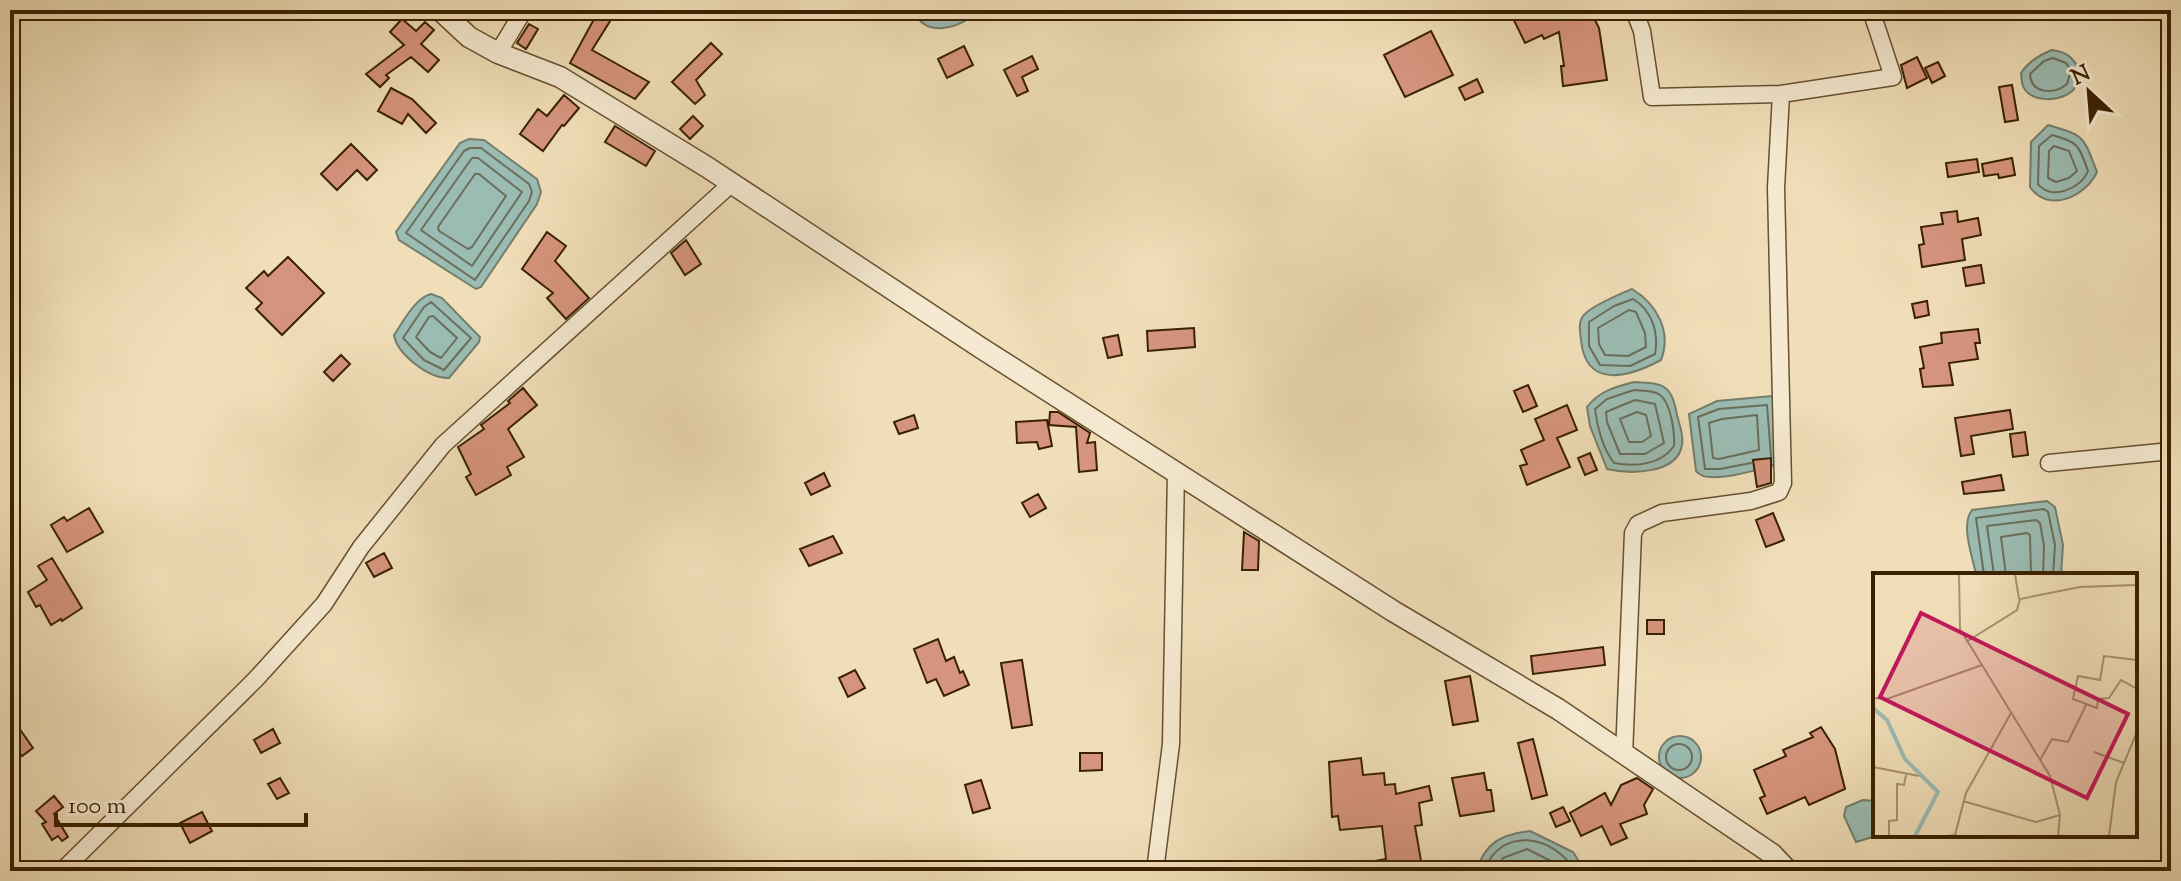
<svg xmlns="http://www.w3.org/2000/svg" width="2181" height="881" viewBox="0 0 2181 881" font-family="'Sorts Mill Goudy',serif">
<style>
.water{fill:#9bbcb3;stroke:#747e6c;stroke-width:2}
.lines{fill:none;stroke-linecap:round;stroke-linejoin:round}
.shore{stroke:#6a6e5a;stroke-width:2}
.building{fill:#d6947e;stroke:#3a2102;stroke-width:2}
.minor-casing{stroke:#685030;stroke-width:19}
.tertiary-casing{stroke:#685030;stroke-width:23}
.minor{stroke:#f5ead1;stroke-width:16}
.tertiary{stroke:#f5ead1;stroke-width:20}
.inset-river{fill:none;stroke:#9bbcb3;stroke-width:4}
.inset-road{fill:none;stroke:#a7926f;stroke-width:2}
.view{fill:#c2185b;fill-opacity:0.15;stroke:#c2185b;stroke-width:4}
.inset-edge{fill:none;stroke:#3a2102;stroke-width:4}
</style>
<rect width="100%" height="100%" fill="#f0deb8"/>
<filter id="stains"><feTurbulence type="fractalNoise" baseFrequency=".0025" numOctaves="4"/><feColorMatrix values="0 0 0 0 .2 0 0 0 0 .09 0 0 0 0 .02 0 0 0 .5 -.17"/></filter>
<radialGradient id="worn" r=".72"><stop offset=".6" stop-color="#630" stop-opacity="0"/><stop offset="1" stop-color="#630" stop-opacity=".3"/></radialGradient>
<path class="water" d="M915,10H978C963,29 921,39 915,10Z
M2052,50C2067,52 2072,57 2080,70C2079,76 2078,83 2074,89C2064,102 2030,104 2023,86C2021,82 2022,78 2021,73C2029,61 2039,55 2052,50Z
M2048,125C2086,136 2083,136 2097,172C2086,196 2049,214 2030,187L2031,142Z
M469,139L484,140L537,179L541,192L537,204L481,287L476,289L399,240L396,232L460,143Z
M1632,289C1657,304 1672,332 1661,360C1629,377 1586,390 1581,340C1580,332 1578,323 1583,316C1591,306 1620,294 1632,289Z
M431,294L442,298L480,337L479,342L449,378C429,379 397,354 394,335C403,322 415,298 431,294Z
M1634,382C1643,383 1657,382 1664,387C1673,393 1675,405 1677,415C1679,424 1684,435 1682,445C1677,475 1629,474 1607,469L1590,426L1587,407C1599,391 1615,387 1634,382Z
M1772,396L1774,399L1777,461L1772,466C1755,470 1706,486 1696,471L1689,414L1717,401Z
M2047,501L2055,507L2063,545L2061,575H1976C1973,557 1960,525 1972,510Z
M1659 757a21 21 0 1 1 42 0a21 21 0 1 1-42 0Z
M1863,800L1875,801V835H1879L1856,842L1844,816L1846,807Z
M1530,831L1573,852L1585,871H1476C1486,842 1500,835 1530,831Z"/>
<g class="lines">
<path class="shore" d="M2053,58L2066,63L2071,70L2067,84C2054,95 2031,94 2030,74L2044,61Z
M2052,135C2079,142 2079,146 2088,171C2081,189 2051,201 2038,184L2039,146Z
M2054,146L2069,151L2077,171L2069,178L2056,182L2048,178L2049,151Z
M470,148H481L529,184L532,192L529,201L475,280L406,233L464,151Z
M472,158H478L522,192L472,266L421,230Z
M475,174H479L506,196L472,247L468,249L439,231L438,227Z
M1633,299C1652,310 1659,333 1655,354L1630,366L1600,365L1589,346V322L1614,306Z
M431,302L471,338L444,370L424,360L403,338L424,307Z
M1629,310L1636,312L1645,333L1646,347L1628,356L1605,355L1599,344L1598,328Z
M433,316L457,338L441,358L430,352L416,337L429,317Z
M1634,390C1641,391 1654,390 1660,395C1671,403 1675,433 1674,446C1661,465 1635,467 1614,463C1603,449 1597,427 1595,409L1607,399Z
M1635,400L1655,404L1664,443L1645,454H1620L1607,422L1606,412Z
M1637,412L1646,415L1651,436L1642,442H1629L1620,419Z
M1757,415L1759,450L1719,459L1713,458L1709,423L1722,419Z
M1751,463L1720,469H1705L1698,417L1719,409L1767,405L1771,456
M1984,575L1976,518L2044,509L2048,512L2055,545L2053,575
M1994,575L1987,526L2036,520L2040,523L2044,546L2043,575
M2006,575L2001,537L2027,533L2030,535L2031,575
M1666 757a13 13 0 1 1 26 0a13 13 0 1 1-26 0Z
M1484,871C1501,825 1554,835 1575,871
M1495,871L1503,858L1527,849L1559,865L1564,871"/>
</g>
<path class="building" d="M599,10H617L592,50L649,82L635,99L570,63Z
M1509,10H1590L1599,28L1607,80L1563,86L1561,66H1564L1559,32L1544,39L1542,35L1525,43Z
M402,19L416,31L425,22L434,30L421,44L439,60L428,72L411,57L386,75L389,78L380,87L366,74L404,45L390,32Z
M529,24L538,29L526,49L517,43Z
M1431,31L1453,75L1405,97L1384,55Z
M711,43L722,54L696,80L705,95L695,104L672,82Z
M964,46L973,65L947,78L938,59Z
M1032,56L1038,69L1022,77L1028,91L1017,96L1004,70Z
M1917,57L1927,78L1907,88L1901,65Z
M1938,62L1945,76L1932,83L1925,68Z
M1477,79L1483,92L1465,100L1459,88Z
M2012,85L2018,120L2005,122L1999,87Z
M391,88L412,99L436,123L426,133L408,114L402,124L378,111Z
M564,95L579,108L564,126L562,125L543,151L520,134L538,109L547,116Z
M693,116L703,126L690,139L680,129Z
M615,126L655,151L646,166L605,142Z
M351,144L377,170L367,180L357,170L337,190L321,174Z
M2012,158L2015,175L1999,178L1998,174L1984,176L1982,164Z
M1977,159L1979,172L1948,177L1946,163Z
M1957,211L1958,222L1978,218L1981,235L1962,239L1965,260L1922,267L1919,245L1924,244L1921,227L1943,224L1941,213Z
M547,232L566,246L555,261L589,298L566,319L547,298L553,293L522,269Z
M686,240L701,264L685,275L671,253Z
M288,257L324,293L282,335L256,309L262,303L246,288L264,271L268,276Z
M1981,265L1984,283L1966,286L1963,268Z
M1927,301L1929,315L1915,318L1912,304Z
M1194,328L1195,347L1148,351L1147,331Z
M1978,329L1980,343H1975L1978,359L1949,363L1953,385L1923,387L1920,369L1924,368L1920,347L1942,343L1941,333Z
M1118,335L1122,355L1108,358L1103,338Z
M341,355L350,364L333,381L324,372Z
M1528,385L1537,406L1523,412L1514,391Z
M523,388L537,405L508,429L524,457L507,467L511,475L476,495L466,477L471,474L458,447L484,429L481,425L510,403L508,401Z
M1567,405L1577,430L1557,438L1570,467L1527,485L1520,466L1527,464L1521,450L1544,440L1535,419Z
M2010,410L2013,429L1971,436L1974,454L1961,456L1955,418Z
M1050,412H1058L1090,433L1087,443L1095,442L1097,470L1079,472L1076,427L1049,425Z
M914,415L918,428L899,434L894,422Z
M1047,420L1052,446L1039,449L1037,442L1017,443L1016,422Z
M2025,432L2028,455L2013,457L2010,434Z
M1590,453L1597,470L1585,475L1578,458Z
M1771,458V483L1757,487L1753,460Z
M824,473L830,486L811,495L805,483Z
M2001,475L2004,490L1964,494L1962,482Z
M1038,494L1046,508L1030,517L1022,503Z
M89,508L103,532L67,552L51,525L64,517L67,521Z
M1773,513L1784,540L1766,547L1756,520Z
M1244,532L1259,541L1258,570H1242Z
M833,536L842,553L809,566L800,549Z
M384,553L392,568L374,577L366,563Z
M52,558L82,608L62,621L61,619L51,625L40,605L36,607L28,592L47,580L38,566Z
M1647,620H1664V634H1647Z
M938,639L946,661L954,657L960,673L963,671L969,685L944,696L936,679L927,683L914,649Z
M1603,647L1605,665L1533,674L1531,656Z
M1022,660L1032,725L1012,728L1001,663Z
M855,670L865,688L848,697L839,678Z
M1470,676L1478,721L1453,725L1445,681Z
M10,715L33,748L22,756L10,740Z
M1821,727L1835,749L1845,789L1809,805L1805,797L1767,814L1760,798L1765,796L1754,770L1786,756L1783,750L1813,737L1810,733Z
M273,729L280,743L261,753L254,740Z
M1533,739L1547,795L1532,799L1518,743Z
M1080,753H1102V770L1080,771Z
M1361,758L1363,775L1384,773L1385,785L1395,784L1396,794L1429,786L1432,800L1419,803L1422,825L1415,826L1421,861L1407,863L1408,871H1358L1357,864L1386,859L1382,826L1340,830L1338,816L1332,817L1329,762Z
M1484,773L1487,790H1491L1494,811L1460,816L1452,778Z
M280,778L289,793L277,799L268,784Z
M1637,778L1653,789L1644,805L1647,814L1620,824L1627,838L1611,845L1602,826L1581,836L1570,813L1605,793L1611,805L1621,785Z
M981,780L990,808L973,813L965,785Z
M54,796L63,807L54,814L68,837L62,841L58,836L52,840L42,824L46,822L36,811Z
M1563,807L1570,821L1556,827L1550,813Z
M202,812L212,831L190,843L180,823Z"/>
<g class="lines">
<defs>
<path id="minor" d="M1634,10L1642,31L1652,97L1781,94L1893,77L1871,10
M498,53L524,10
M2049,463L2171,451
M1624,755L1633,533L1638,524L1662,513L1751,501L1779,492L1783,483L1776,188L1781,94
M62,871L255,680L324,604L361,547L443,445L732,183
M1155,871L1171,744L1176,472"/>
<path id="tertiary" d="M440,10L469,37L498,53L560,77L707,167L981,348L1393,611L1558,709L1772,854L1788,871"/>
</defs>
<use href="#minor" class="minor-casing"/>
<use href="#tertiary" class="tertiary-casing"/>
<use href="#minor" class="minor"/>
<use href="#tertiary" class="tertiary"/>
</g>
<g transform="translate(1873 573)">
<rect width="264" height="264" fill="#f0deb8"/>
<path class="inset-river" d="M0,135L14,147L32,186L65,219L42,263"/>
<path class="inset-road" d="M86,1L87,56L177,203L187,242L185,263M142,1L146,26M93,69L144,37L147,26L207,14L264,12M264,87L231,83L227,107L205,103L200,126L224,135L225,126L236,125L248,107L264,116M0,125L14,126L109,92M221,179L251,190M167,187L179,166L195,169L213,132M0,194L46,203M90,228L163,249L187,242M16,263V248L24,247V211L31,212L33,202M75,263L82,262L93,220L138,140M236,263L243,209L264,159"/>
<path class="view" d="M48,40L255,141L214,225L7,124Z"/>
<rect width="264" height="264" class="inset-edge"/>
</g>
<rect width="2181" height="881" fill="none" stroke="#f0deb8" stroke-width="40"/>
<rect x="12" y="12" width="2157" height="857" fill="none" stroke="#3a2102" stroke-width="4"/>
<rect x="20" y="20" width="2141" height="841" fill="none" stroke="#3a2102" stroke-width="2"/>
<g transform="translate(2089 92) rotate(334)" stroke="#f5ead1" stroke-width="6" paint-order="stroke">
<path d="M0-6L14 30L0 20L-14 30Z" fill="#3a2102"/>
<text y="-12" font-size="22" font-weight="bold" text-anchor="middle" fill="#3a2102">N</text>
</g>
<path d="M56 813v12h250v-12" fill="none" stroke="#3a2102" stroke-width="4"/>
<text x="68" y="813" font-size="24" fill="#3a2102" stroke="#f5ead1" stroke-width="6" paint-order="stroke">100 m</text>
<rect width="100%" height="100%" filter="url(#stains)"/>
<rect width="100%" height="100%" fill="url(#worn)"/>
</svg>
